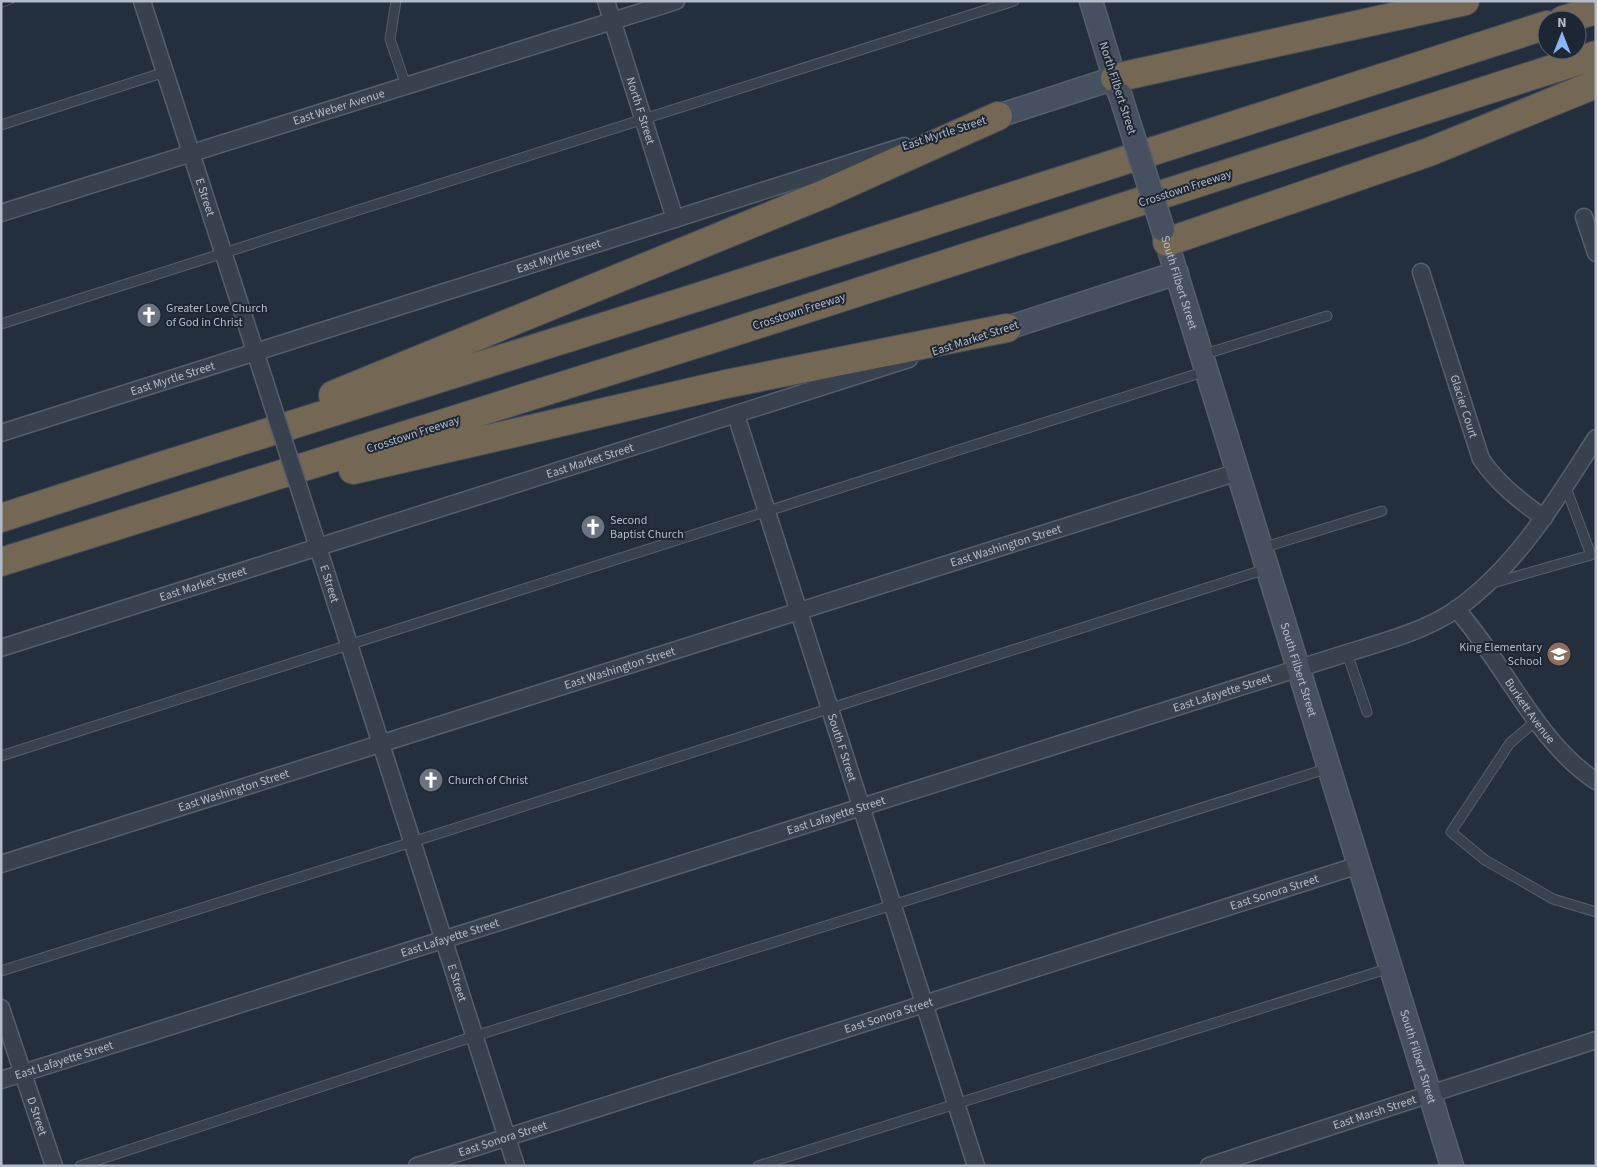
<svg xmlns="http://www.w3.org/2000/svg" width="1597" height="1167" viewBox="0 0 1597 1167" font-family="'Source Sans 3',sans-serif">
<style>
.lines{fill:none;stroke-linecap:round;stroke-linejoin:round}
.lane-casing{stroke:#565f6c;stroke-width:11}
.street-casing{stroke:#565f6c;stroke-width:19}
.secondary-casing{stroke:#565f6c;stroke-width:25}
.highway-casing{stroke:#434c59;stroke-width:30}
.lane{stroke:#38414e;stroke-width:9}
.street{stroke:#38414e;stroke-width:16}
.secondary{stroke:#465061;stroke-width:22}
.highway{stroke:#746855;stroke-width:28}
.rail-casing{stroke:#5a6575;stroke-width:5.5}
.rail{stroke:#1d2633;stroke-width:4;stroke-dasharray:11;stroke-linecap:butt}
.street-bridge-casing{stroke:#565f6c;stroke-width:19;stroke-linecap:butt}
.secondary-bridge-casing{stroke:#565f6c;stroke-width:25;stroke-linecap:butt}
.street-bridge{stroke:#38414e;stroke-width:16}
.secondary-bridge{stroke:#465061;stroke-width:22}
.labels{text-anchor:middle;stroke-width:4;stroke-linejoin:round;paint-order:stroke}
.street-label{font-size:12px;fill:#b4bcc9;stroke:#1d2633}
.poi-label{font-size:12px;fill:#b4bcc9;stroke:#1d2633;text-anchor:start}
</style>
<rect width="100%" height="100%" fill="#242f3e"/>
<g class="lines">
<defs>
<path id="lane" d="M396,1L390,39L406,86
M1,125L165,72
M1,324L1014,1
M1202,355L1327,316
M1262,548L1382,511
M1493,583L1591,555L1565,485
M1347,653L1367,712
M1537,720L1510,743L1451,832L1485,860L1553,899L1596,912
M1,756L1206,371
M1,971L412,842L1266,569
M80,1166L475,1036L1329,768
M758,1166L1390,968"/>
<g id="street">
<path id="s1" d="M142,1L264,379"/>
<path id="s2" d="M606,1L675,219"/>
<path id="s3" d="M1,213L676,1"/>
<path d="M1584,217L1596,253"/>
<path id="s4" d="M1421,272L1481,459C1498,484 1519,500 1544,518"/>
<path id="s5" d="M736,415L976,1166"/>
<path id="s6" d="M1,433L904,146"/>
<path id="s7" d="M308,516L516,1166"/>
<path id="s8" d="M1456,609C1504,662 1537,743 1596,781"/>
<path id="s9" d="M1,648L909,359"/>
<path id="s10" d="M1,864L1238,472"/>
<path id="s11" d="M1,1008L54,1166"/>
<path id="s12" d="M1,1080L1347,653C1383,642 1425,631 1457,609C1518,565 1556,500 1596,438"/>
<path id="s13" d="M417,1166L1359,865"/>
<path id="s14" d="M1209,1166L1596,1040"/>
</g>
<g id="secondary">
<path d="M1091,1L1119,93"/>
<path d="M998,116L1115,78"/>
<path id="s15" d="M1163,230L1452,1166"/>
<path d="M1007,328L1177,273"/>
</g>
<path id="highway" d="M1563,20L1596,10
M1115,78L1465,1
M1167,242L1429,152L1596,84
M333,395L824,194L998,116
M353,470L726,384L1007,328
M1,518L158,467L698,297L1547,25
M1,562L712,339L1596,55"/>
</defs>
<use href="#lane" class="lane-casing"/>
<use href="#street" class="street-casing"/>
<use href="#secondary" class="secondary-casing"/>
<use href="#highway" class="highway-casing"/>
<use href="#lane" class="lane"/>
<use href="#street" class="street"/>
<use href="#secondary" class="secondary"/>
<use href="#highway" class="highway"/>
<defs>
<path id="rail" d="M1,5L12,1"/>
</defs>
<use href="#rail" class="rail-casing"/>
<use href="#rail" class="rail"/>
<defs>
<path id="street-bridge" d="M264,379L308,516"/>
<path id="secondary-bridge" d="M1120,94L1163,230"/>
</defs>
<use href="#street-bridge" class="street-bridge-casing"/>
<use href="#secondary-bridge" class="secondary-bridge-casing"/>
<use href="#street-bridge" class="street-bridge"/>
<use href="#secondary-bridge" class="secondary-bridge"/>
</g>
<defs>
<symbol id="church-disc" viewBox="-11 -11 22 22"><circle r="9.5" fill="#6b7280" stroke="#1d2633"/><path d="M-1.2-6h2.4v3.5h3.3v2.4h-3.3V6h-2.4V-.1h-3.3v-2.4h3.3Z" fill="#fff"/></symbol>
<symbol id="school-disc" viewBox="-11 -11 22 22"><circle r="9.5" fill="#8d6e63" stroke="#1d2633"/><path d="M0-5L7-2L0 1L-7-2ZM-4 1L0 2.5L4 1V4Q0 6-4 4Z" fill="#fff"/></symbol>
</defs>
<g fill-rule="evenodd">
<use href="#church-disc" x="135" y="301" width="28" height="28"/>
<use href="#church-disc" x="579" y="513" width="28" height="28"/>
<use href="#school-disc" x="1545" y="640" width="28" height="28"/>
<use href="#church-disc" x="417" y="766" width="28" height="28"/>
</g>
<g class="labels">
<g class="street-label">
<text transform="translate(1118 88) rotate(72)" y="4">North Filbert Street</text>
<text dy="4" stroke="none"><textPath href="#s3" startOffset="354">East Weber Avenue</textPath></text>
<text dy="4" stroke="none"><textPath href="#s2" startOffset="115">North F Street</textPath></text>
<text transform="translate(944 133) rotate(-18)" y="4">East Myrtle Street</text>
<text transform="translate(1185 188) rotate(-18)" y="4">Crosstown Freeway</text>
<text dy="4" stroke="none"><textPath href="#s1" startOffset="206">E Street</textPath></text>
<text dy="4" stroke="none"><textPath href="#s6" startOffset="585">East Myrtle Street</textPath></text>
<text dy="4" stroke="none"><textPath href="#s15" startOffset="55">South Filbert Street</textPath></text>
<text transform="translate(799 311) rotate(-18)" y="4">Crosstown Freeway</text>
<text transform="translate(975 338) rotate(-18)" y="4">East Market Street</text>
<text dy="4" stroke="none"><textPath href="#s6" startOffset="180">East Myrtle Street</textPath></text>
<text dy="4" stroke="none"><textPath href="#s4" startOffset="141">Glacier Court</textPath></text>
<text transform="translate(413 434) rotate(-18)" y="4">Crosstown Freeway</text>
<text dy="4" stroke="none"><textPath href="#s9" startOffset="618">East Market Street</textPath></text>
<text dy="4" stroke="none"><textPath href="#s10" startOffset="1054">East Washington Street</textPath></text>
<text dy="4" stroke="none"><textPath href="#s9" startOffset="212">East Market Street</textPath></text>
<text dy="4" stroke="none"><textPath href="#s7" startOffset="71">E Street</textPath></text>
<text dy="4" stroke="none"><textPath href="#s10" startOffset="649">East Washington Street</textPath></text>
<text dy="4" stroke="none"><textPath href="#s15" startOffset="460">South Filbert Street</textPath></text>
<text dy="4" stroke="none"><textPath href="#s12" startOffset="1281">East Lafayette Street</textPath></text>
<text dy="4" stroke="none"><textPath href="#s8" startOffset="126">Burkett Avenue</textPath></text>
<text dy="4" stroke="none"><textPath href="#s5" startOffset="349">South F Street</textPath></text>
<text dy="4" stroke="none"><textPath href="#s10" startOffset="244">East Washington Street</textPath></text>
<text dy="4" stroke="none"><textPath href="#s12" startOffset="876">East Lafayette Street</textPath></text>
<text dy="4" stroke="none"><textPath href="#s13" startOffset="900">East Sonora Street</textPath></text>
<text dy="4" stroke="none"><textPath href="#s12" startOffset="471">East Lafayette Street</textPath></text>
<text dy="4" stroke="none"><textPath href="#s7" startOffset="490">E Street</textPath></text>
<text dy="4" stroke="none"><textPath href="#s13" startOffset="495">East Sonora Street</textPath></text>
<text dy="4" stroke="none"><textPath href="#s15" startOffset="865">South Filbert Street</textPath></text>
<text dy="4" stroke="none"><textPath href="#s12" startOffset="66">East Lafayette Street</textPath></text>
<text dy="4" stroke="none"><textPath href="#s14" startOffset="174">East Marsh Street</textPath></text>
<text dy="4" stroke="none"><textPath href="#s11" startOffset="114">D Street</textPath></text>
<text dy="4" stroke="none"><textPath href="#s13" startOffset="90">East Sonora Street</textPath></text>
</g>
<g class="poi-label">
<text x="166" y="312">Greater Love Church<tspan x="166" dy="14">of God in Christ</tspan></text>
<text x="610" y="524">Second<tspan x="610" dy="14">Baptist Church</tspan></text>
<text x="1542" y="651" text-anchor="end">King Elementary<tspan x="1542" dy="14">School</tspan></text>
<text x="448" y="784">Church of Christ</text>
</g>
</g>
<rect width="1597" height="1167" fill="none" stroke="#b4bcc9" stroke-width="5"/>
<g transform="translate(1562 35)"><circle r="24" fill="#1d2633" stroke="#59626f"/>
<path d="M0-4L9 19L0 12L-9 19Z" fill="#8ab4f8"/>
<text y="-8" font-size="14" font-weight="bold" text-anchor="middle" fill="#b4bcc9">N</text>
</g>
</svg>
